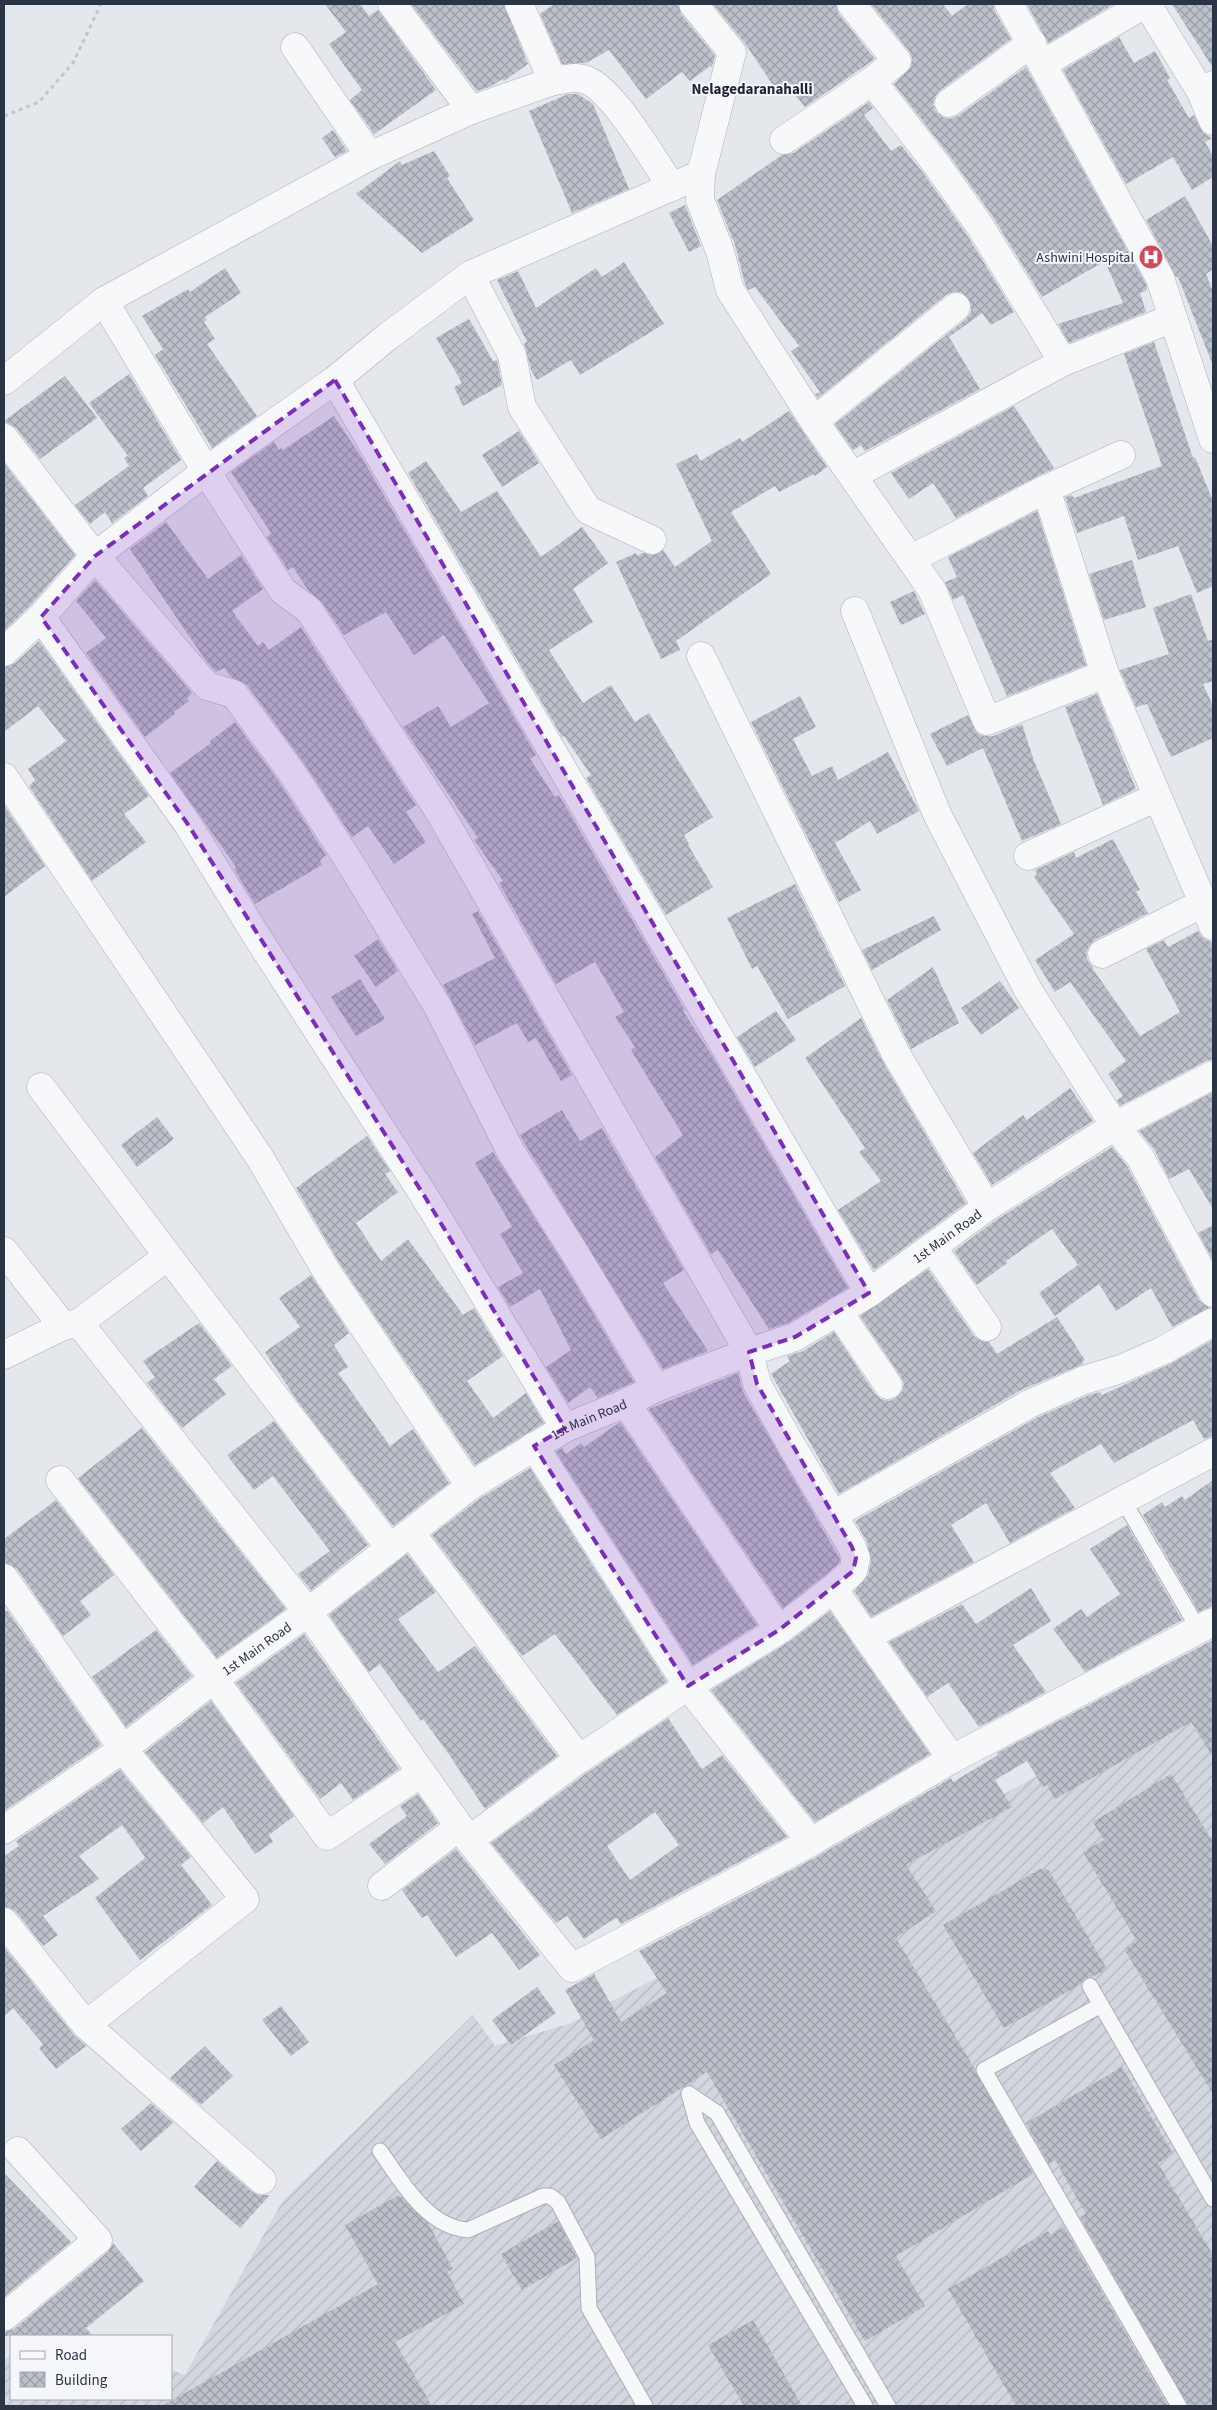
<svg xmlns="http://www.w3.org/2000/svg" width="1217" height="2410" viewBox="0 0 1217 2410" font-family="'Source Sans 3',sans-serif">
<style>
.industrial{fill:url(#industrial-furrows)}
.building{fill:url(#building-cross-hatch);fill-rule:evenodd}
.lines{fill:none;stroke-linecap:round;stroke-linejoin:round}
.lane-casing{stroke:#a9aeb7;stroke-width:17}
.street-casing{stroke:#a9aeb7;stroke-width:29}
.path{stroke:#c2c5cb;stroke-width:3;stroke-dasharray:4 4;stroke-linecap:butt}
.lane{stroke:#f7f8fa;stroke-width:15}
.street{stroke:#f7f8fa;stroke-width:28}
.marked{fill:#7b2cbf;fill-opacity:0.2;stroke:#7b2cbf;stroke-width:4;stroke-dasharray:10 6;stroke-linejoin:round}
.labels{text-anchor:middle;stroke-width:4;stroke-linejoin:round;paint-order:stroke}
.poi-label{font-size:14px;fill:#2b3445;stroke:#f4f6f9;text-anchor:end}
.street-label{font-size:14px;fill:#2b3445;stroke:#f4f6f9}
.neighbourhood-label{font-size:15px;font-weight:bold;fill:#1d2536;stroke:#f4f6f9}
</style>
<defs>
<pattern id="industrial-furrows" width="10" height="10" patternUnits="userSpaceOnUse" patternTransform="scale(1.25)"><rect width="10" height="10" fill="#d2d6de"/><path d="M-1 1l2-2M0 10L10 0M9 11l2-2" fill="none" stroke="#b4b8c0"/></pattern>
<pattern id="building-cross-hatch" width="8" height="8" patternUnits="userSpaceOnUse" patternTransform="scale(1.25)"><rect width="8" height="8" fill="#bbc0ca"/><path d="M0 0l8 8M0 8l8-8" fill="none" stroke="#989da6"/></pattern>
</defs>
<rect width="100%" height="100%" fill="#e4e7ec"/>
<path class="industrial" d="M1213,1680V2406H4V2360L11,2355V2399H171V2370L185,2375L282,2202L473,2015L495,2046L571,2023L997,1798Z"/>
<path class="building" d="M325,4H360L369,16L378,10L436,90L374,134L350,100L362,90L329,44L346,32Z
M411,4H504L528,64L504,81L502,79L492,86L477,91Z
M554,4H678L681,14L715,56L712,67L710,66L690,81L682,72L646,99L609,50L586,63L562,64L540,14Z
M713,4H836L839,14L875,59L805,107L789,87L779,94L744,42Z
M871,4H943L952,16L968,4H993L995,12L1011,39L939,91L935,97L933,104L936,112L943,117L950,119L958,116L1026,67L1146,284L1147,290L1140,293L1146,312L1069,343L1058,324L1123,303L1105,261L1042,297L993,217L949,155L894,84L911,67L912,58L909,51Z
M1027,4H1114L1048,43Z
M1172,4H1213V68Z
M1119,37L1134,63L1155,51L1170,78L1167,80L1189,118L1194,115L1203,133L1212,138L1205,142L1213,156V177L1192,190L1173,157L1126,184L1063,70Z
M568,94H578L593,104L629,189L572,213L529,111Z
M869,102L873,108L864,115L891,151L901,145L924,174L967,235L1014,312L991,325L982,313L949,337L980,389L865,451L861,445L853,450L835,424L966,319L971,312V305L968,298L961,292H953L946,295L818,398L815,394L820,392L791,351L799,346L755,287L748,290L745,284L735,245L717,200L782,155L793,153Z
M333,130L347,151L335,157L322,138Z
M434,151L450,176L447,178L474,220L422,253L356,194L400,161L402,165Z
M1185,196L1213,246V269L1206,274L1213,292L1212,363L1178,277H1176L1146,220Z
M685,205L701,246L689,252L669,213Z
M624,262L664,324L580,375L571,360L537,380L531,370L524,343L527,342L497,280L518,271L536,308L596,268L602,277Z
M225,268L241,293L205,317L207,320L204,322L215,339L207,344L257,416L212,448L155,355L163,349L142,316L188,289L190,292Z
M469,319L493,361L497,360L502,385L463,406L454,387L462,383L436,338Z
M1154,342L1193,458L1195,457L1213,501V586L1197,593L1178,546L1138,560L1124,516L1077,533L1065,497L1072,495L1074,498L1162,466L1124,354Z
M129,374L181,460L143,488L148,496L112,523L105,512L90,524L75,505L129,466L124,458L128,456L89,403Z
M65,376L97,418L40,459L16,428L4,421Z
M1014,406L1054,468L956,518L933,483L909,499L891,473Z
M789,411L827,467L815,476L814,474L779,492L775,486L731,512L771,574L676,641L680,650L661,659L616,562L636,553L637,556L643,553L654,555L663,550L675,567L712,541L676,464L697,454L700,461L740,438L742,442Z
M334,416L362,458L536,755L530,759L555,797L559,795L685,1010L683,1011L711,1054L848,1288L788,1323L769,1329L718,1250L711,1254L655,1157L683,1135L631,1050L635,1047L615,1017L624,1012L595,962L556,984L499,883L503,881L474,840L478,838L403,727L438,706L451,727L489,703L444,635L414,655L386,612L344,635L322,602L308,590L293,567L288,570L267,537L271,533L231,472L274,442L279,450L281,448L283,450Z
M519,431L539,463L502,487L482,455Z
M426,461L461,512L497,491L541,557L582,527L608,563L573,589L593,622L549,650L583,703L611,685L635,722L649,713L713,817L684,835L689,844L688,845L713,887L666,915L586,778L591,775L564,736L562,737L408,473Z
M4,463L75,555L30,606L4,631Z
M1037,511L1086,665L1000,699L1007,696L963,595L953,600L945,582L957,577L948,557Z
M166,522L208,579L241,555L263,589L232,611L258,646L263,642L269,650L301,627L416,805L406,812L426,842L394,864L368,826L352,837L306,766L247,685L231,677L224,668L216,672L206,661L130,549Z
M1132,560L1146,607L1104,620L1089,574Z
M95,580L192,693L187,698L189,701L174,712L175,714L145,737L86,653L106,638L76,601Z
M914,591L925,614L901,625L890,602Z
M1191,594L1208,641L1213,639V681L1203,684L1213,706V738L1171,757L1147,704L1136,707L1120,670L1169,654L1153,608Z
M39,641L149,796L124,814L146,842L92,881L29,786L35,780L28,769L66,741L38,706L4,732V667L15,663Z
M1097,694L1136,789L1103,805L1065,707Z
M800,696L816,727L793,739L812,776L832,766L838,780L888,752L919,811L877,834L870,821L835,843L861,890L839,902L751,722Z
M968,715L977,733L984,736H993L1022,724L1034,761L1061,824L1022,841L983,748L947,766L930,734Z
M235,722L280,783L326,855L320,860L322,865L255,904L234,869L236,867L170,773L211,743L210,741Z
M4,805L45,866L4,897Z
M1113,839L1140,890L1136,892L1148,913L1095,940L1089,946L1086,954L1088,961L1093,967L1092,968L1140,1036L1180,1012L1146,949L1164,940L1168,947L1198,931L1203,938L1213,943V1059L1206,1061L1120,1106L1117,1100L1123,1096L1108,1074L1126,1061L1070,982L1055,992L1035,960L1074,934L1034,877L1037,874L1035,870L1074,852L1076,858Z
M795,884L845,986L788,1019L757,966L752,969L727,918Z
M478,911L572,1075L561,1081L536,1038L528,1042L517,1023L475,1045L443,985L495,958L472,914Z
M934,916L941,930L872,970L862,950Z
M378,939L398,971L376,987L354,956Z
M933,967L959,1023L911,1049L887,1000Z
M360,979L385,1019L356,1036L331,997Z
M1000,981L1019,1008L981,1035L961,1008Z
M776,1011L796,1040L755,1067L737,1037Z
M861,1018L883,1062L966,1203L874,1270L838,1210L881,1181L859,1152L865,1148L805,1058Z
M1070,1088L1093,1121L992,1185L973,1153L1023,1115L1027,1120Z
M1213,1092V1209L1189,1169L1169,1179L1154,1149L1139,1131Z
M562,1110L580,1141L602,1128L684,1270L663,1283L708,1351L663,1369L525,1144L520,1135Z
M157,1117L174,1139L137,1167L121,1145Z
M367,1136L390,1171L385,1174L398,1192L356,1223L381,1261L408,1239L463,1315L474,1308L503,1356L467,1381L493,1418L526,1393L544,1423L475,1465L340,1264L296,1188Z
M1112,1147L1127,1166L1199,1300L1209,1308L1172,1327L1151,1288L1116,1311L1099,1284L1055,1316L1039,1293L1078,1265L1052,1229L1006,1261L1007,1263L977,1285L954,1251L996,1220Z
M493,1152L565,1266L634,1382L598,1398L590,1387L568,1403L546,1367L571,1350L540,1289L510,1307L498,1287L523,1273L500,1234L512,1227L475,1163Z
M1213,1225V1260L1198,1233Z
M928,1269L974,1336L981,1341L989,1342L997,1354L1057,1317L1085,1360L1082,1362L1083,1364L1021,1390L839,1494L771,1374L790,1361L787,1356L803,1351L834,1332L875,1394L881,1399L889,1401L896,1398L902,1391L904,1384L901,1377L860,1316Z
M311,1275L349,1333L334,1345L348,1367L338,1373L390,1446L413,1429L449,1483L393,1526L298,1402L265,1352L300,1327L279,1298Z
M199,1323L232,1366L214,1379L226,1394L182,1428L147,1383L155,1377L143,1361Z
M1213,1340V1436L1204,1439L1193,1420L1114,1463L1101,1444L1050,1473L1075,1508L1010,1543L986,1503L951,1525L974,1562L871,1617L854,1591L868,1575L871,1561L867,1542L855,1521L1036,1418L1089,1395L1100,1392L1102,1395L1170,1364Z
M738,1373L743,1392L840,1559L839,1563L823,1577L783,1608L649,1409Z
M274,1421L368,1545L311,1590L298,1574L330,1551L273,1476L254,1490L227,1455Z
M620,1422L757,1625L693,1665L556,1452L562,1448L566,1454L581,1443L584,1447Z
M142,1428L286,1609L217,1658L78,1478Z
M530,1468L667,1682L617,1715L555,1634L522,1656L432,1535L479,1499Z
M1213,1480V1606L1199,1612L1143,1515L1162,1502L1165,1507L1182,1496L1185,1500Z
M56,1500L114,1575L80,1601L91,1615L63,1636L17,1569L4,1562V1539Z
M1127,1525L1182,1620L1085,1672L1053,1629L1081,1609L1087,1617L1120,1594L1090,1549Z
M407,1554L436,1592L398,1619L438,1672L475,1646L557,1756L485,1809L448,1753L423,1719L421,1721L380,1664L369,1672L329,1615Z
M1031,1588L1051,1621L1013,1645L1046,1692L979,1727L948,1683L927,1697L889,1642L962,1604L976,1624Z
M7,1610L101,1745L4,1811V1612Z
M830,1611L930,1754L815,1822L711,1690L787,1643Z
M156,1630L192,1676L126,1727L92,1677Z
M304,1634L399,1769L353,1800L341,1783L320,1799L236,1683Z
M1213,1640V1757L1191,1722L1055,1799L1047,1785L1043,1787L1027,1761L995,1780L1012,1807L906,1865L936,1911L896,1938L975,2069L1033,2174L896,2256L925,2306L865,2341L707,2072L601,2139L554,2065L594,2040L565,1990L594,1974L621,2022L667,1993L639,1951L818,1856L951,1778L953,1782L998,1755L997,1753Z
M211,1701L294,1816L269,1835L273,1842L255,1854L223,1807L203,1823L145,1752Z
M668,1718L702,1769L722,1755L787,1837L621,1924L617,1918L609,1922L584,1939L567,1916L556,1923L491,1843L588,1772ZM655,1812L679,1845L630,1880L607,1846Z
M120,1770L191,1857L181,1865L212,1905L140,1960L95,1898L144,1859L145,1857L122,1825L79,1856L99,1879L43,1916L58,1935L43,1946L16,1912L10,1908L4,1907V1856L19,1846L16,1841Z
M1171,1774L1213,1842V2094L1124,1949L1137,1941L1083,1852L1104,1840L1093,1822Z
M418,1794L438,1823L385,1864L369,1844L407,1816L400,1806Z
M456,1849L540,1955L519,1970L492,1933L456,1957L427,1915L422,1918L402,1890Z
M1040,1869H1048L1107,1969L1092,1977L1085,1978L1081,1984L1004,2028L943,1925Z
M4,1947L74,2035L86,2046L56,2069L39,2048L43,2044L13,2008L4,2016Z
M537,1987L556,2013L511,2045L492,2020Z
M281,2006L309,2042L291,2056L262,2020Z
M205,2046L233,2076L201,2105L170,2078Z
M1122,2067L1173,2154L1158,2163L1213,2255V2406H1188L1080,2217L1086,2214L1055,2160L1049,2164L1026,2123Z
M151,2103L173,2123L141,2151L121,2129Z
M217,2161L252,2192L259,2195H270L240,2228L194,2187Z
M4,2173L71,2242L4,2297Z
M399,2195L428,2223L453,2269L447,2272L464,2304L395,2342L432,2406H162L378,2284L345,2225Z
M558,2221L577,2258L522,2290L501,2254Z
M1064,2227L1168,2406H1016L948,2289L1048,2231L1051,2235Z
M113,2243L144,2281L86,2328L93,2336H4V2332L14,2329L108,2252Z
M753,2320L802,2406H744L708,2345Z"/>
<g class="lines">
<defs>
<path id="lane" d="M1123,1500L1199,1630
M1090,1986L1213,2199
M1101,2005L984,2070L1179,2406
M689,2094L717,2113L888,2406
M689,2094L697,2123L865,2406
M380,2151C402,2182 427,2227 468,2230L543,2196H550L558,2202L587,2257L589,2308L645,2406"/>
<g id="street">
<path d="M392,4L471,110"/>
<path d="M693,4L732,52L701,174L700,200L720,251L730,290L814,421L932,590L987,721L1105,674"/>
<path d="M851,4L897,61L872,81L937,165L980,226L1063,362L854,475"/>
<path d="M1009,4L1160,278L1213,439"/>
<path d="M1147,4L1201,92L1213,85"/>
<path d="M295,47L370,156"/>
<path d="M1044,63L1145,4"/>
<path d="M553,81C562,80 575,76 584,79C613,88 653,160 672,187"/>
<path d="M1201,92L1213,121"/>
<path d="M949,103L1032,43"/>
<path d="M784,140L872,81"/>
<path d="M470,275L512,355L522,407L588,510L652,540"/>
<path d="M104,301L206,471L335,380L387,337L470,275L701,174"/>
<path d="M1063,362L1173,318"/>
<path d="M335,380L869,1293"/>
<path d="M4,381L104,301L370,156L471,110L553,81L519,4"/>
<path d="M814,421L956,307"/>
<path d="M4,438L95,556L207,686L234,694L293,774L352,866L438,1007L511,1152L578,1258L656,1388"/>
<path d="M1046,489L1105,674L1213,926"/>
<path d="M911,559L1046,489L1121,455"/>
<path d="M855,611L937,814L1028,990L1115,1126L1140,1157L1213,1293"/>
<path d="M41,617L95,556L206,471L283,591L309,610L440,813L749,1352L757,1384L790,1443L852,1547L856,1558L853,1571L833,1589L779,1630L688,1686L579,1759L469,1840"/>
<path d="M4,652L41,617L187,823L254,932L425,1197L565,1428"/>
<path d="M701,656L896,1054L987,1207"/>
<path d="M4,777L260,1158L327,1272L470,1486"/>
<path d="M1028,856L1157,797"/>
<path d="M1102,954L1203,903"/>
<path d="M41,1087L168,1256"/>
<path d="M932,1247L987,1327"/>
<path d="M4,1251L63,1326L79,1323L308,1612L469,1840L572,1968L811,1842L952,1759L1213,1622"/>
<path d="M838,1311L888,1385"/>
<path d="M79,1323L168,1256L390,1548"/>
<path d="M4,1355L63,1326"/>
<path d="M626,1403L779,1630"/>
<path d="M534,1446L688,1686L811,1842"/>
<path d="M60,1480L214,1679L327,1836L421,1773"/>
<path d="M833,1515L1029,1404L1084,1380L1121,1369L1164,1350L1213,1322"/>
<path d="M411,1533L579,1759"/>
<path d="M4,1578L123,1749L245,1899L86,2025L4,1922"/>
<path d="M833,1589L952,1759"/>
<path d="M868,1636L1213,1452"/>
<path id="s1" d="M4,1830L123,1749L214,1679L308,1612L470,1486L565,1428L626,1403L656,1388L749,1352L795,1337L869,1293L987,1207L1115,1126L1213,1075"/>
<path d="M382,1886L459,1827"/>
<path d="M86,2025L262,2180"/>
<path d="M4,2317L98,2240L18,2151"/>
</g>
</defs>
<use href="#lane" class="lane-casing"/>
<use href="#street" class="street-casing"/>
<path class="path" d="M4,116L39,102L73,63L101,4"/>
<use href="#lane" class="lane"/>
<use href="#street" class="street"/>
</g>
<path class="marked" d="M335,380L869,1293L795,1337L749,1352L757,1384L852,1547L856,1558L853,1571L779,1630L688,1686L534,1446L565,1428L425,1197L187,823L41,617L95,556Z"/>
<defs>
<symbol id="hospital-disc" viewBox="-11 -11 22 22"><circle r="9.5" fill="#d1495b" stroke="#f4f6f9"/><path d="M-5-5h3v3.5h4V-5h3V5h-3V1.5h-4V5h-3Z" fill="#fff"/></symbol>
</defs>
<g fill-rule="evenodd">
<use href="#hospital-disc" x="1137" y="243" width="28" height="28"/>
</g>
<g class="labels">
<g class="poi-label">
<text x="1134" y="262">Ashwini Hospital</text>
</g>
<g class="street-label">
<text dy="5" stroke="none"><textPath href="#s1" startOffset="1121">1st Main Road</textPath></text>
<text dy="5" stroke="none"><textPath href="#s1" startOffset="716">1st Main Road</textPath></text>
<text dy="5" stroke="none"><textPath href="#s1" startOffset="311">1st Main Road</textPath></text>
</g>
<g class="neighbourhood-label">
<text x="752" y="94">Nelagedaranahalli</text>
</g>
</g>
<rect width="1217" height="2410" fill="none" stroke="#2b3445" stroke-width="10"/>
<rect x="10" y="2335" width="162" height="65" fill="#f4f6f9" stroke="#a4a8b1"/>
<rect x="20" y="2351" width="25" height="8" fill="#f7f8fa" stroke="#a4a8b1"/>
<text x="55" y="2360" font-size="15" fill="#2b3445">Road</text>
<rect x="20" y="2372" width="25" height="15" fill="url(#building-cross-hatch)" stroke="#a4a8b1"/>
<text x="55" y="2385" font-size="15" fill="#2b3445">Building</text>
</svg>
